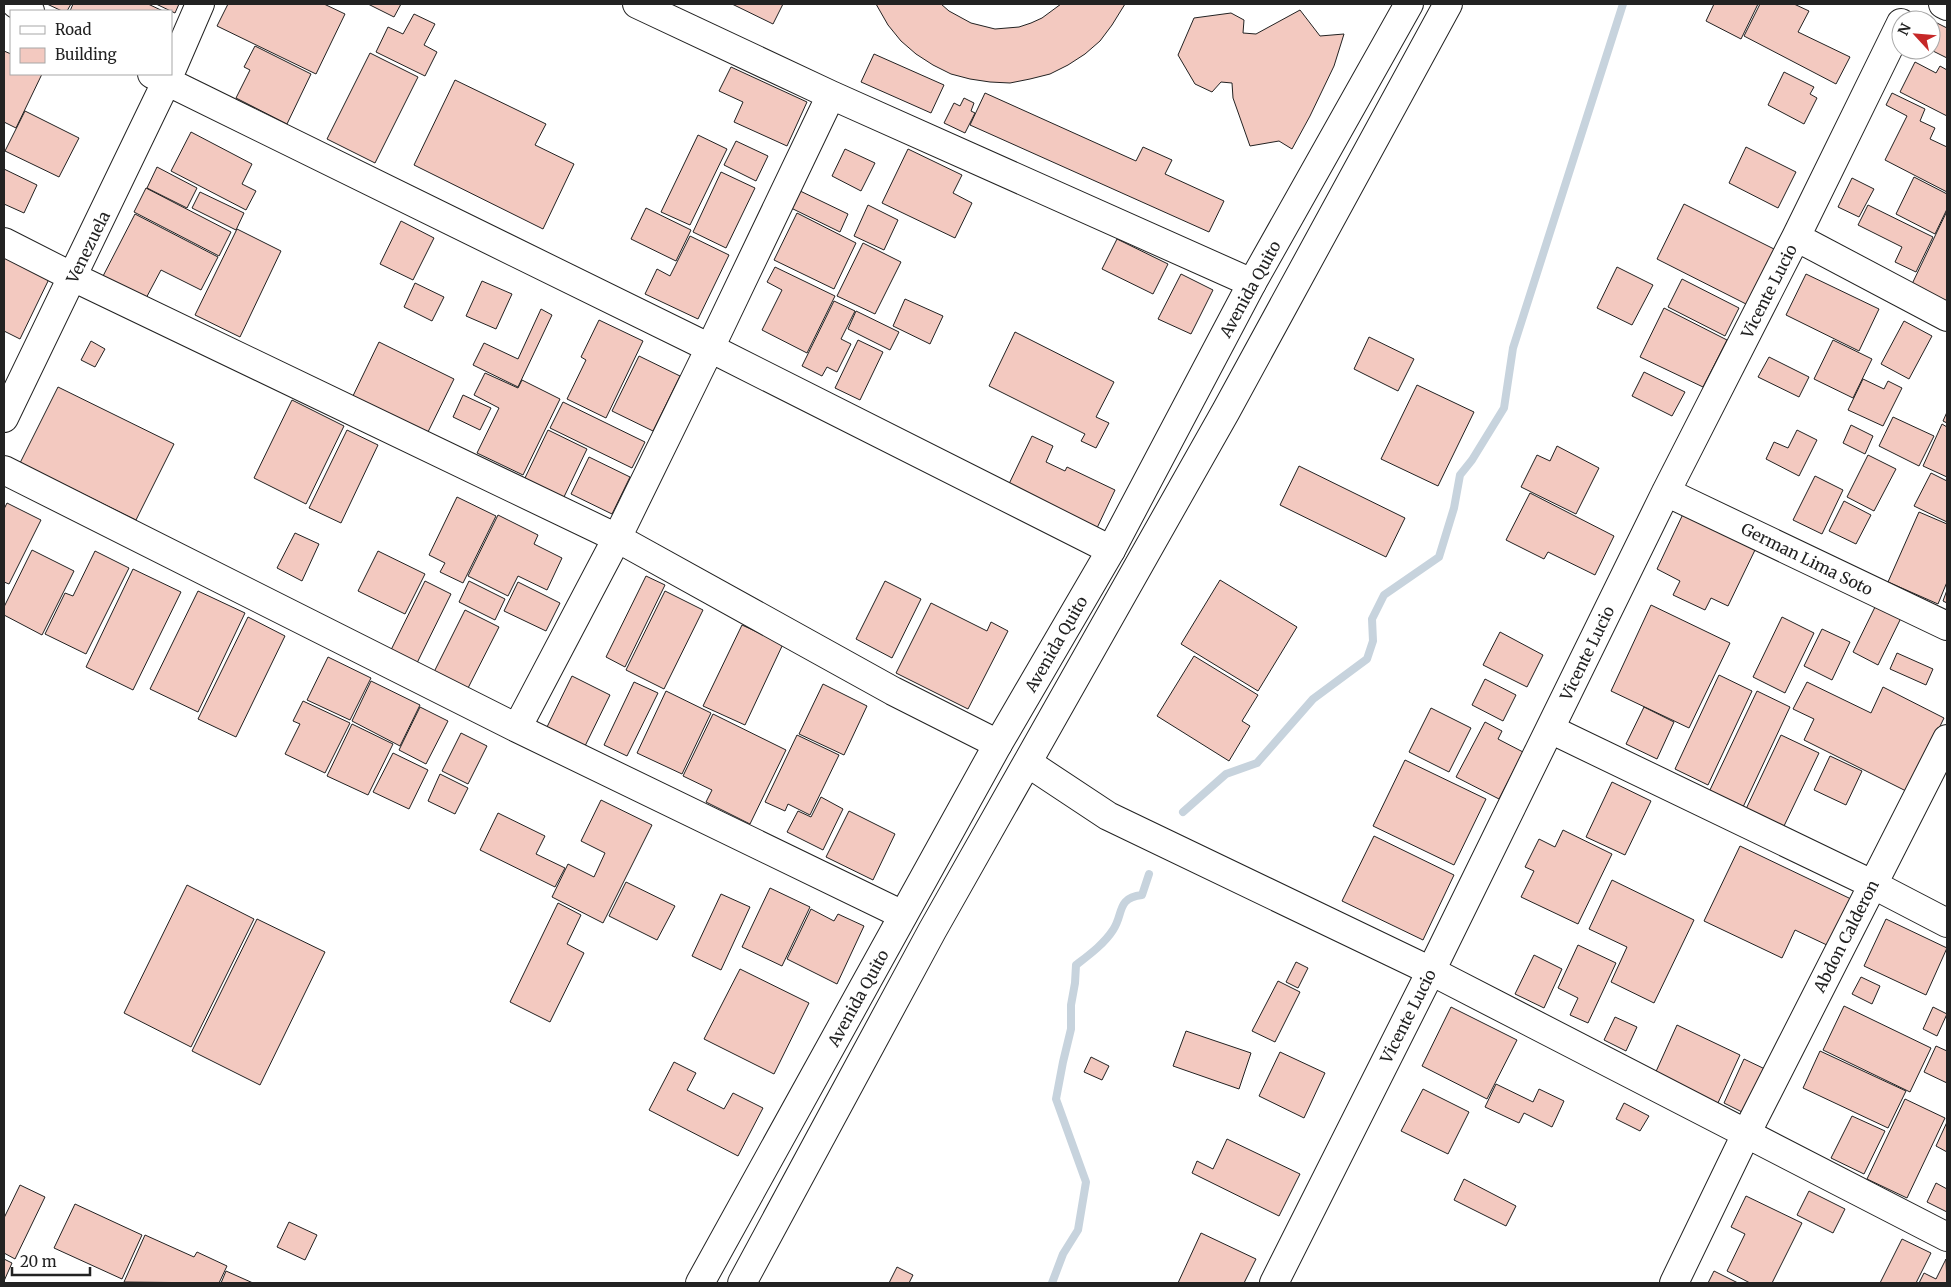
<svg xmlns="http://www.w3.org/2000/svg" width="1951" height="1287" viewBox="0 0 1951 1287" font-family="Merriweather,serif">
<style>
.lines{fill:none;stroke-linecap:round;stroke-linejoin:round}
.stream{stroke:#c7d3dd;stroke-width:8}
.building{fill:#f3c9c0;stroke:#222}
.minor-casing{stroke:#222;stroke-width:30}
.highway-casing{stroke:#222;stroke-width:30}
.minor{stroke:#fff;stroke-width:28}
.highway{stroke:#fff;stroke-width:28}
.labels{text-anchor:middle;stroke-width:4;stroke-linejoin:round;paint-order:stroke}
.street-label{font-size:16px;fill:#222;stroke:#fff}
</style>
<rect width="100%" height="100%" fill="#fff"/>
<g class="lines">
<path class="stream" d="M1183,812L1226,774L1257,763L1313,699L1367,659L1373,641L1372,619L1384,595L1439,557L1454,508L1460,475L1472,460L1504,408L1513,348L1623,4
M1052,1283L1063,1254L1078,1230L1086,1182L1056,1099L1063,1062L1071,1029V1005L1075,983L1076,965C1089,955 1104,944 1113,930C1124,914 1116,898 1142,895L1149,874"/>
</g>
<path class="building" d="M47,4H71L67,11H62Z
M73,4H148L163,11H70Z
M156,4H179L175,13Z
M228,4H324L345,14L316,74L217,26Z
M368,4H401L394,17Z
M732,4H783L773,24Z
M876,4H941L949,11L971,23L995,29L1019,27L1031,23L1042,18L1061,4H1125L1112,25L1100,41L1085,54L1068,65L1050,74L1030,79L1010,83L990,82L970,79L951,74L933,65L916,54L901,41L888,25Z
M1714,4H1758L1741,39L1706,21Z
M1760,4H1794L1809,11L1798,32L1850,57L1836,84L1744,36Z
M1300,10L1320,36L1344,34L1334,66L1310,116L1292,149L1279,141L1250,146L1233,98L1232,83L1221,82L1212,92L1195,84L1178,55L1194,18L1231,13L1244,20L1243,33L1256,34Z
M414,14L435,24L424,45L437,52L425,76L376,52L388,27L403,34Z
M1933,21L1947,28V58L1931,50V26Z
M255,46L311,74L287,124L236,98L250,70L244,67Z
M4,51L11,54V74H42L16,128L4,122Z
M370,53L418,77L375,163L327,139Z
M874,54L944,85L931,113L861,82Z
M1915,62L1936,73L1940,66L1947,70V116L1900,92Z
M731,67L807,102L787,146L734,122L743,102L719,91Z
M1784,72L1814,87L1810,94L1817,98L1804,124L1768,105Z
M455,80L546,124L535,145L574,164L543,229L414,165Z
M985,93L1136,161L1143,147L1172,160L1165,174L1224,201L1209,232L970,125Z
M1892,93L1925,109L1920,121L1935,128L1930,139L1947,147V192L1885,160L1907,116L1886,105Z
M964,98L974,103L971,111L975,113L965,133L944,123L954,103L960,106Z
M25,111L79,138L59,177L5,151Z
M191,132L252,164L242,184L256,191L246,210L171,171Z
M698,135L727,149L690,225L661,212Z
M736,141L768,156L756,181L724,165Z
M1746,147L1796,172L1778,208L1729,183Z
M845,149L875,163L861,191L832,176Z
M908,149L962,175L953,193L972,203L955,238L882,203Z
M157,167L197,188L187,208L147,188Z
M4,169L37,185L24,213L4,204Z
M721,172L755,188L726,248L693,232Z
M1914,177L1947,194V209L1935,234L1896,214Z
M1852,178L1874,189L1859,217L1838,207Z
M146,188L231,232L219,256L134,212Z
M796,189L848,214L840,232L787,206Z
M200,192L244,213L236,230L192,208Z
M1684,204L1776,250L1748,305L1657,259Z
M868,205L898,220L884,250L854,236Z
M1868,205L1933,237L1916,272L1895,262L1902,247L1858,225Z
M646,208L691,230L676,261L631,239Z
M1947,211V302L1912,284Z
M797,213L856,243L834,289L774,260Z
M135,214L218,257L201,290L161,270L144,302L101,280Z
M401,221L434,238L413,280L380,264Z
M237,229L281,251L240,337L195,315Z
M690,236L729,255L698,319L645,294L657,269L670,276Z
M1117,239L1168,264L1153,294L1102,269Z
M863,243L901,262L875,314L837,296Z
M4,255L50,277L20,339L4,331Z
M775,267L835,296L807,353L762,330L782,290L767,282Z
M1617,267L1653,285L1632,325L1597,308Z
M1181,274L1213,290L1191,334L1158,319Z
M1806,274L1879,309L1859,351L1786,315Z
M1682,279L1739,308L1725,336L1668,307Z
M482,281L512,294L496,329L466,316Z
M415,283L444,297L432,321L404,307Z
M905,299L943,316L930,344L893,326Z
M834,301L855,311L841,339L851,344L837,372L827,367L822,376L802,366Z
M1664,308L1727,340L1703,387L1640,357Z
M541,309L552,315L518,387L473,365L484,343L518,359Z
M856,311L899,332L890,350L848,329Z
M599,320L643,341L606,418L567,399L586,360L581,357Z
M1904,321L1932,336L1909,379L1881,364Z
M1015,332L1114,382L1096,417L1109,423L1096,448L1081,441L1085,434L989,386Z
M1369,337L1414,359L1398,391L1354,369Z
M858,340L883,352L860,400L835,388Z
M1833,340L1872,359L1853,398L1814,379Z
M91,341L105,349L95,367L81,360Z
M379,342L454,379L426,436L351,400Z
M639,356L680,376L653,431L612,411Z
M1769,357L1809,377L1799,397L1758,377Z
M1644,372L1685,392L1672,416L1632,396Z
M485,373L518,388L522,380L560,399L523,475L477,453L499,408L474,395Z
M1863,379L1884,389L1888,381L1902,388L1883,426L1848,410Z
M1417,385L1474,412L1438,486L1381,459Z
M58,387L174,444L136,520L20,463Z
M463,395L491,408L480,430L453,417Z
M292,400L344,426L306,504L254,478Z
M563,402L645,442L632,468L550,428Z
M1947,412V423L1943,421Z
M1893,417L1934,436L1919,466L1879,446Z
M1942,424L1947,427V477L1923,466Z
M1851,425L1873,436L1865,454L1843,443Z
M347,430L378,445L341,523L309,508Z
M548,430L587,449L563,499L524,480Z
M1797,430L1817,440L1799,476L1766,459L1774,442L1788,448Z
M1032,436L1053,446L1046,462L1065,471L1067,467L1115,490L1097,528L1008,486Z
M1557,446L1599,468L1576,514L1521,487L1537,455L1550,461Z
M1868,455L1896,469L1874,511L1847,497Z
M589,457L630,477L612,514L571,494Z
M1299,466L1405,518L1386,557L1280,505Z
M1931,473L1947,481V522L1914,506Z
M1815,476L1843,490L1822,534L1793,520Z
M1530,493L1614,536L1595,575L1548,552L1544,559L1506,540Z
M457,497L496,516L463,583L440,572L445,563L429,555Z
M1844,501L1871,515L1856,544L1829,531Z
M7,503L41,520L9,584L4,582V509Z
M1919,512L1947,524V582L1938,604L1888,582Z
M1683,514L1755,550L1728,606L1711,598L1705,610L1673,595L1680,581L1657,569Z
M498,515L538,535L534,544L562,558L547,590L518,576L508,596L468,576Z
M295,533L319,544L302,581L277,568Z
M32,550L74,571L42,635L4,615V607Z
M95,551L129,568L86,654L45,634L65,593L73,596Z
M378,551L425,574L405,614L358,591Z
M133,569L181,592L133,690L86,667Z
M646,576L665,585L625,667L606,657Z
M1220,580L1297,627L1258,691L1181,644Z
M425,581L451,594L416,665L390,652Z
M469,581L505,599L495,620L459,602Z
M885,581L921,599L892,658L856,639Z
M518,582L560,603L546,631L504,611Z
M1947,590V603L1943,601Z
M198,591L245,613L198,712L150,689Z
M665,591L703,610L664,689L626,670Z
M931,603L987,631L991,622L1008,631L968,709L896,673Z
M1651,605L1730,643L1689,728L1611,691Z
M1876,605L1901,618L1878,665L1853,652Z
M465,610L499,627L466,692L432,676Z
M248,617L285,636L236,737L198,719Z
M1782,617L1814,633L1785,693L1753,677Z
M742,625L783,644L745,725L703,706Z
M1822,629L1850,642L1832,680L1804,666Z
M1500,632L1543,655L1527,687L1483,665Z
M1897,653L1933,669L1926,685L1890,669Z
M1194,656L1258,695L1242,721L1250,726L1229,761L1157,716Z
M328,657L371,678L350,720L307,700Z
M1719,675L1752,691L1708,785L1675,769Z
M572,676L610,695L585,746L547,727Z
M1485,679L1516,695L1503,721L1472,705Z
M371,681L420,705L400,746L352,721Z
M634,682L658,693L627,756L604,745Z
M1807,682L1871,713L1883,687L1944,718L1908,792L1804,740L1814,719L1793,709Z
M823,684L867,706L844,755L799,734Z
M666,691L711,713L682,774L637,753Z
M1757,691L1790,707L1743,807L1709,792Z
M303,701L350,723L325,773L285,754L300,724L293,721Z
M420,707L448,721L426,764L399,750Z
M1644,707L1674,722L1657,759L1626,744Z
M1431,708L1471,728L1449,772L1409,752Z
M713,714L786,750L750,824L706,802L712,790L683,776Z
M1485,722L1502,731L1498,739L1523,752L1499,799L1456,777Z
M352,724L393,744L368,795L327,776Z
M461,733L487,746L468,784L442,771Z
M797,735L839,755L810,815L788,804L785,811L765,802Z
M1781,735L1819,753L1784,826L1746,809Z
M393,753L428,770L409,809L373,792Z
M1830,756L1862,771L1846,805L1814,790Z
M1405,760L1486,799L1454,865L1373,826Z
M440,774L468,788L455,814L428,801Z
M1612,782L1651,801L1625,855L1586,837Z
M821,797L843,809L823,850L787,832L798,811L811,817Z
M601,800L652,825L603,923L552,897L568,864L594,877L605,853L581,841Z
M849,811L895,834L873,880L826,857Z
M498,813L545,836L536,854L565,868L555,887L480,850Z
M1563,830L1612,854L1578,924L1521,897L1534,871L1525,867L1539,839L1555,847Z
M1374,836L1454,875L1423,940L1342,901Z
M1740,846L1851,899L1829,946L1795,930L1782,958L1704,921Z
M1612,880L1694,920L1654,1003L1611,982L1627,947L1589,929Z
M626,882L675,906L657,940L609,916Z
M187,885L254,919L191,1047L124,1013Z
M770,888L810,907L782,966L742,947Z
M721,894L750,907L721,970L692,956Z
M558,903L581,915L567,944L584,953L550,1022L510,1002Z
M811,909L834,921L838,914L864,926L837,984L787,959Z
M257,919L325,952L260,1085L192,1051Z
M1886,919L1947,948L1926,995L1864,966Z
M1578,945L1616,963L1588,1023L1570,1015L1578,998L1558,988Z
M1534,955L1562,969L1544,1008L1515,994Z
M1296,962L1308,968L1298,988L1286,982Z
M740,969L809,1003L774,1074L704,1039Z
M1861,977L1880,986L1872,1004L1852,994Z
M1278,981L1300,992L1275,1042L1252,1031Z
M1844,1006L1931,1048L1910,1092L1823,1050Z
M1451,1007L1517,1040L1487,1099L1422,1066Z
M1933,1007L1947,1014L1937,1036L1923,1029Z
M1615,1017L1637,1027L1626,1051L1604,1040Z
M1677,1025L1740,1055L1717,1105L1654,1076Z
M1186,1031L1251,1053L1239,1089L1173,1066Z
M1936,1046L1947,1051V1083L1924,1072Z
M1820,1051L1906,1091L1888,1128L1803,1088Z
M1280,1052L1325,1073L1304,1118L1259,1096Z
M1091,1057L1109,1066L1102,1080L1084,1072Z
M1744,1059L1767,1070L1746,1114L1724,1103Z
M674,1062L696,1073L687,1090L724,1109L733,1093L763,1108L738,1156L649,1110Z
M1496,1084L1533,1102L1539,1089L1564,1101L1552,1127L1524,1113L1519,1123L1485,1107Z
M1423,1089L1469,1112L1448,1154L1401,1131Z
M1905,1099L1945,1118L1907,1198L1867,1179Z
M1624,1103L1649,1116L1640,1131L1616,1119Z
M1852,1116L1885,1131L1864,1174L1831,1158Z
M1947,1122V1152L1936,1146Z
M1227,1139L1300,1174L1279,1216L1192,1173L1197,1161L1213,1169Z
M1464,1179L1516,1206L1506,1226L1454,1200Z
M1936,1183L1947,1189V1212L1927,1202Z
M20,1185L45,1197L15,1259L4,1253V1218Z
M1809,1191L1845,1209L1833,1233L1797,1215Z
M1746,1196L1802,1223L1772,1283H1750L1727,1271L1745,1234L1731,1227Z
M75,1204L142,1235L122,1279L54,1248Z
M289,1222L317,1235L305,1260L277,1247Z
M1201,1233L1256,1259L1244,1283H1178Z
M145,1235L194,1257L197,1252L227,1266L219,1283L124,1282Z
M1902,1239L1931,1253L1916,1283H1880Z
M4,1259L12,1263L4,1281Z
M1946,1259L1947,1283H1919L1924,1273L1936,1279Z
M897,1267L913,1275L909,1283H889Z
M226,1271L253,1283H221Z
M1714,1271L1738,1283H1708Z"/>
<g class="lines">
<defs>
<path id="minor" d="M16,4L30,11
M637,4L831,95L1252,283
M1943,4L1947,6
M171,71L200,4
M152,74L710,348L1111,550
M1796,237L1947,317
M4,242L73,277L617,538L893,691L998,744
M4,418L170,74
M4,470L517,728L903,915
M1666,492L1947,626
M517,728L617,538L710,348L831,95
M1550,729L1872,884L1947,923
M1028,763L1108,816L1431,971L1947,1237
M1274,1283L1431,971L1666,492L1796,237L1901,23
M1674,1283L1746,1134L1947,739"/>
<path id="highway" d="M700,1283L998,744L1111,550L1252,283L1409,4
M742,1283L932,931L1226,411L1448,4"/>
</defs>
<use href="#minor" class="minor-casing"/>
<use href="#highway" class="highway-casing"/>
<use href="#minor" class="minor"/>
<use href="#highway" class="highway"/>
</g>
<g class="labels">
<g class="street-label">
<text transform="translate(88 247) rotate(-64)" y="6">Venezuela</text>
<text transform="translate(1250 289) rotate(-61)" y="6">Avenida Quito</text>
<text transform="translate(1769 291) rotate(-63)" y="6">Vicente Lucio</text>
<text transform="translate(1807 559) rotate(26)" y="6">German Lima Soto</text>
<text transform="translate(1056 644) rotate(-60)" y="6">Avenida Quito</text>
<text transform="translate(1587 653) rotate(-64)" y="6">Vicente Lucio</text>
<text transform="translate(1846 936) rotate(-63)" y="6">Abdon Calderon</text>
<text transform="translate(858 998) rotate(-61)" y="6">Avenida Quito</text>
<text transform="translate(1408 1016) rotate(-63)" y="6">Vicente Lucio</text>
</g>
</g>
<rect width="1951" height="1287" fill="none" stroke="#222222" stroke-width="10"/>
<rect x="10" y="10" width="162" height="65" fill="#ffffff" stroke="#a7a7a7"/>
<rect x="20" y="26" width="25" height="8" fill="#ffffff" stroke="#a7a7a7"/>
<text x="55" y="35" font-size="15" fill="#222222">Road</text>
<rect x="20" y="48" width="25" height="15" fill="#f3c9c0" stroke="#a7a7a7"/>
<text x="55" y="60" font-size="15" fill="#222222">Building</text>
<g transform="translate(1916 35) rotate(296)"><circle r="24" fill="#ffffff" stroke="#a7a7a7"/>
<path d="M0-4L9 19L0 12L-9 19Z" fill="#c62828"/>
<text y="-8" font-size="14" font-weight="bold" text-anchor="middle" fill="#222222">N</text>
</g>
<path d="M12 1267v8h78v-8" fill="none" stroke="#222222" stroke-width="2.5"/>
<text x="20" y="1267" font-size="15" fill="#222222" stroke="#ffffff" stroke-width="4" paint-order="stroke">20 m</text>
</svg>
